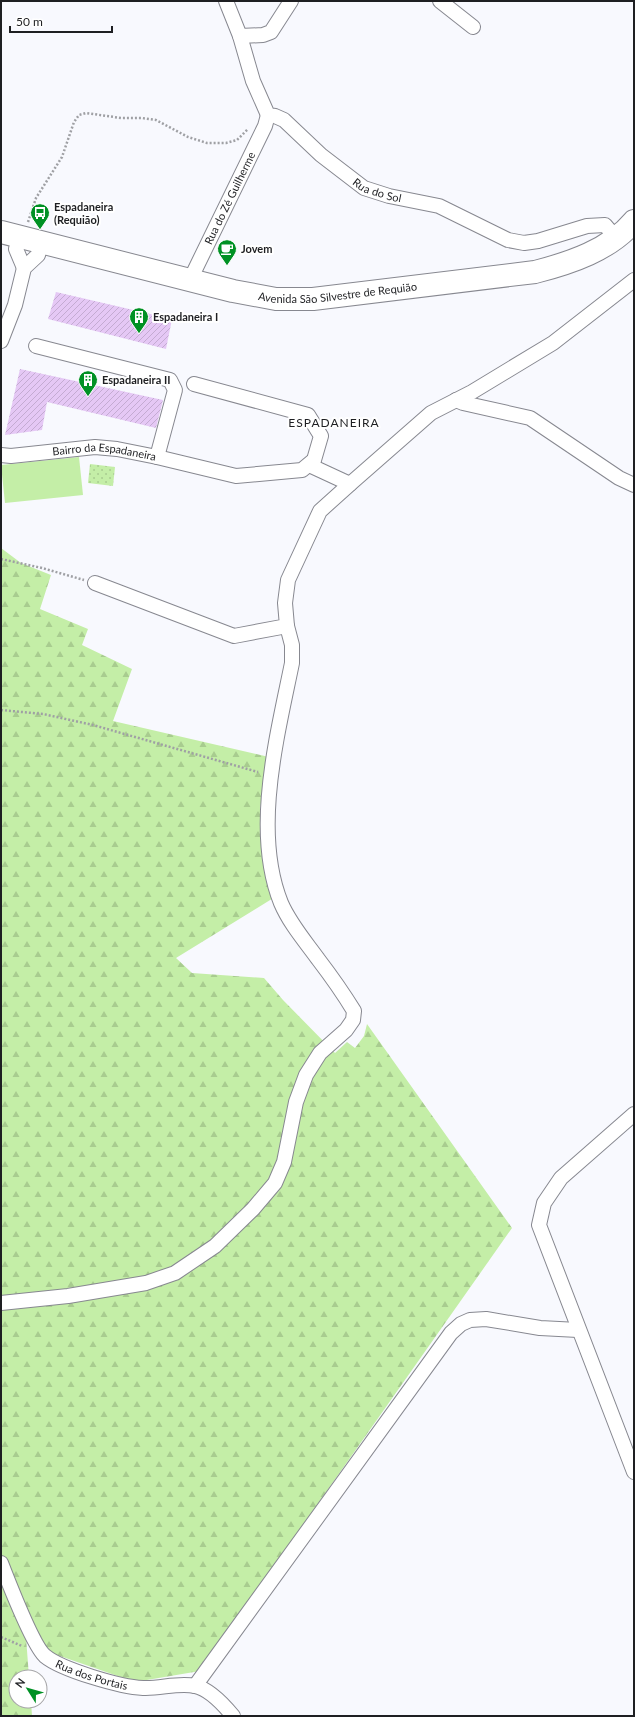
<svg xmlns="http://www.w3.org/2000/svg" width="635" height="1717" viewBox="0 0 635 1717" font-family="Lato,sans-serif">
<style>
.green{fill:#c4eea7}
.forest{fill:url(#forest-firs)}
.park{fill:url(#park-dots)}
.building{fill:url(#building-hatch)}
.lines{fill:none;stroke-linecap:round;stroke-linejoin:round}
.street-casing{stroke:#878890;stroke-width:16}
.primary-casing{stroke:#878890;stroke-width:24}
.path{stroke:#9fa0a4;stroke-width:2.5;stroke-dasharray:2 2;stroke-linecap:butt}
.street{stroke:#fff;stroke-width:14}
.primary{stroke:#fff;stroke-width:22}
.labels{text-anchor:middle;stroke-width:4;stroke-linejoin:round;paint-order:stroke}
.street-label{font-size:11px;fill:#1e1f22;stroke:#fff}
.poi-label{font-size:11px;font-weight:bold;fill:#1e1f22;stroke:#fff;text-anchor:start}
.neighbourhood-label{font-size:12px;letter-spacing:1px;fill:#1e1f22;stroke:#fff}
</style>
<defs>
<pattern id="forest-firs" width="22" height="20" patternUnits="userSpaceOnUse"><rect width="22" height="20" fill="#c4eea7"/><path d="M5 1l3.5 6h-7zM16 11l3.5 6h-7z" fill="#a8cc8f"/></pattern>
<pattern id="park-dots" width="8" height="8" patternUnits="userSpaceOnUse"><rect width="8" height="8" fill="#c4eea7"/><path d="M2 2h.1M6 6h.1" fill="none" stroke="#a8cc8f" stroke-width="1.8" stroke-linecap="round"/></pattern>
<pattern id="building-hatch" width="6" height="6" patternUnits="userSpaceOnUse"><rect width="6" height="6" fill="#e5c8f5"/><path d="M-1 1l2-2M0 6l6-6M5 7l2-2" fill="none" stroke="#c4abd2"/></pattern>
</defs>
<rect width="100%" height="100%" fill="#f8f9fe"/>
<path class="green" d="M79,457L83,495L5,503L1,465Z"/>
<path class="forest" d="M1,548L21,563L51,575L40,609L88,629L82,645L132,669L113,721L269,757L260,808L265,874L275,897L176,958L192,973L264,978L283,1000L335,1053L347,1042L355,1048L364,1036L367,1024L512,1228L200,1671L135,1682L57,1655L26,1637L29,1677H16V1701H31L32,1716H1Z"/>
<path class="park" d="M90,464L115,467L113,486L88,483Z"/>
<path class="building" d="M56,292L172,319L166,349L48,319Z
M20,369L163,400L156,428L47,402L42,430L5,435Z"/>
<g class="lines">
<defs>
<g id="street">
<path id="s1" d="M226,1L240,36L253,81L268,115L275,116L284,120L321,155L364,188L389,196L439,206L508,240L524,243L538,241L587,226L605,225L616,238"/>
<path d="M440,1L473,27"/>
<path d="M240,36L263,35L271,32L291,1"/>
<path d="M19,237L16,249L24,268"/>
<path id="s2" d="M190,280L265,126L268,115"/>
<path d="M1,341L15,305L24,268L38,255L42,242"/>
<path d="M36,346L170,380L175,390L157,457"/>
<path d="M456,400L463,403L530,418L619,478L634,485"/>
<path id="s3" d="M1,455L11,456L95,447L117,449L157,457L236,476L302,470L314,460L321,436L308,415L194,384"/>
<path d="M309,465L350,484L431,413L472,392L553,343L634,280"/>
<path d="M95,583L234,636L287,626L285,603L288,580L320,511L350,484"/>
<path d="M634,1114L561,1178L544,1203L539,1225L634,1472"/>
<path d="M1,1303L68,1296L146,1283L175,1273L215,1246L253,1209L275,1183L284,1162L296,1102L306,1075L320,1053L346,1030L353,1020L354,1011C343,993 331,976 318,959C305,941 290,924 281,903C252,831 277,737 292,663V645L287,626"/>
<path id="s4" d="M1,1563C8,1581 33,1646 45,1656C62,1670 121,1687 143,1688C160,1689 179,1682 195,1686C209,1689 224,1705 233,1716"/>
<path d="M195,1686L451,1333L461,1324L470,1320L486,1319L540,1328L578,1330"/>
</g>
<g id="primary">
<path id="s5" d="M1,232L233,291L276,299H313L535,272C570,263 610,250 634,221"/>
</g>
</defs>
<use href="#street" class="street-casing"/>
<use href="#primary" class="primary-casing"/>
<path class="path" d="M28,222L36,198L62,157L74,122L79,115L86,113L121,118H142L156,120L188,137L207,143H226L237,140L248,129
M1,559L42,568L84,580
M1,710L43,714L93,725L258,772
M1,1637L22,1646"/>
<use href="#street" class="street"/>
<use href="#primary" class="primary"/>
</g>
<defs>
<symbol id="bus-pin" viewBox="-11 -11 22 30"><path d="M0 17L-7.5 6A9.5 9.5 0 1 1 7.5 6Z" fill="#009124" stroke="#fff"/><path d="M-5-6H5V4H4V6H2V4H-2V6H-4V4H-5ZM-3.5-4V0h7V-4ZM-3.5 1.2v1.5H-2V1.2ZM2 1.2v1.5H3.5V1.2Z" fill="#fff"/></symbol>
<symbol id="cafe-pin" viewBox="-11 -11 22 30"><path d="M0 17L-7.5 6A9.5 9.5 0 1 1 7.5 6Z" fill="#009124" stroke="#fff"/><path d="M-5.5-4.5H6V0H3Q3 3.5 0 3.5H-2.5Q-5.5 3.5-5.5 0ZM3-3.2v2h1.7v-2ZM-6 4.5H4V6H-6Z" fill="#fff"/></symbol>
<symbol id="building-pin" viewBox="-11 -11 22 30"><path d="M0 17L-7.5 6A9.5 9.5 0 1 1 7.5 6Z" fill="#009124" stroke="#fff"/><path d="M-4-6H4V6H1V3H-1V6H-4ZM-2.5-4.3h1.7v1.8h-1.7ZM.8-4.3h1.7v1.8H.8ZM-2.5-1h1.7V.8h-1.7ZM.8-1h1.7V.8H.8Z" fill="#fff"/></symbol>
</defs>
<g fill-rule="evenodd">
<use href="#bus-pin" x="29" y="202" width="22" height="30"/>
<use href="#cafe-pin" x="216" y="238" width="22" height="30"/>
<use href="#building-pin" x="128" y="306" width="22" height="30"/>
<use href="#building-pin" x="77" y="369" width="22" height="30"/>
</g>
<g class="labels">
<g class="street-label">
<text dy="4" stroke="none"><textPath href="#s1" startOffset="257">Rua do Sol</textPath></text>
<text dy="4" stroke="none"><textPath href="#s2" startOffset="91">Rua do Zé Guilherme</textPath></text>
<text dy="4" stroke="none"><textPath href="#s5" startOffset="345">Avenida São Silvestre de Requião</textPath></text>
<text dy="4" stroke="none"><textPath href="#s3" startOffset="104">Bairro da Espadaneira</textPath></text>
<text dy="4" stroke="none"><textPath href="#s4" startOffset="154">Rua dos Portais</textPath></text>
</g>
<g class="poi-label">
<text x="54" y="211">Espadaneira<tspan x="54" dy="13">(Requião)</tspan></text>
<text x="241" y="253">Jovem</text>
<text x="153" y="321">Espadaneira I</text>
<text x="102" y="384">Espadaneira II</text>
</g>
<g class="neighbourhood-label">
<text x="334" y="427">ESPADANEIRA</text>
</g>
</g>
<rect width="635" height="1717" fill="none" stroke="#1e1f22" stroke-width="4"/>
<g transform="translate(28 1689) rotate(307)"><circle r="19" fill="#ffffff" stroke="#a5a5a7"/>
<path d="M0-3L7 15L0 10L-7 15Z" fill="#009124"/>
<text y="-6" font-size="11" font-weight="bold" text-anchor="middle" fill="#1e1f22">N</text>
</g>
<path d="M10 26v6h102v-6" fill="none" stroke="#1e1f22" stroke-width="2"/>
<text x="16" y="26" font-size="12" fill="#1e1f22" stroke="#ffffff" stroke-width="3" paint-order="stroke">50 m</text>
</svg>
